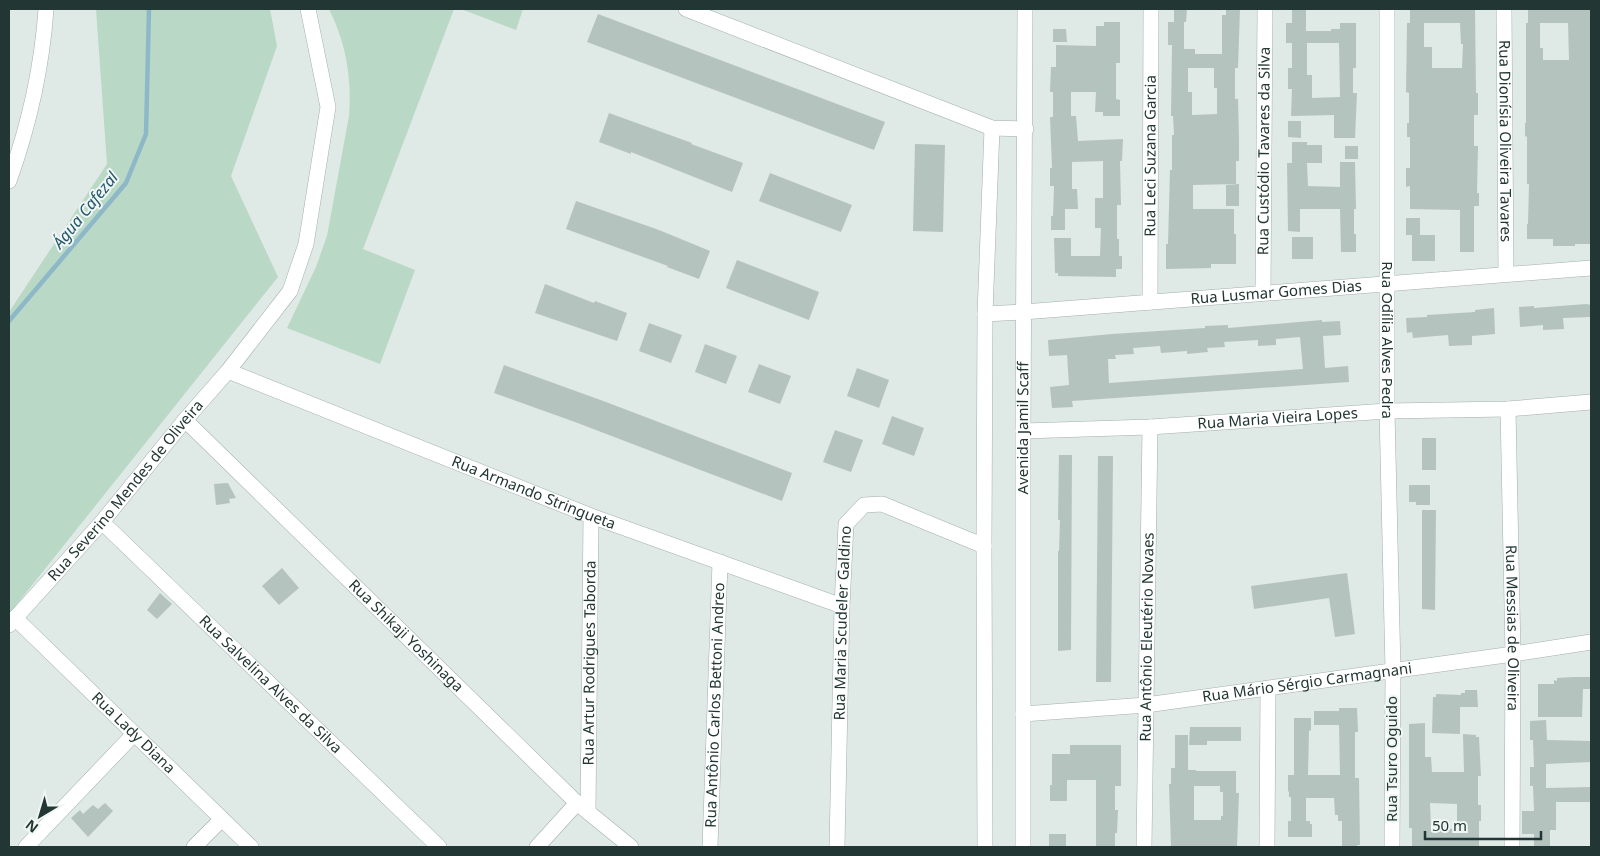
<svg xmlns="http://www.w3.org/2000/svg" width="1600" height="856" viewBox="0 0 1600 856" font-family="'Noto Sans',sans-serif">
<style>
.green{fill:#bad8c6}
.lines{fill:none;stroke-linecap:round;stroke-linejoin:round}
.stream{stroke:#8db8c8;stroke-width:4.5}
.building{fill:#b5c3bf;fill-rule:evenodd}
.minor-casing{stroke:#a3b0ad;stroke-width:16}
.minor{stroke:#fff;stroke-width:15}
.labels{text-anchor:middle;stroke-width:4;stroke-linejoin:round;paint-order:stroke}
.street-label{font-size:15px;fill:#223733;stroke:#eff6f3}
.water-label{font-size:16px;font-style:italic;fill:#24576b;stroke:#eff6f3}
</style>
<rect width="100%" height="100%" fill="#dfe9e6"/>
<path class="green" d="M96,9H270L277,46L231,176L278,277L9,614V312L107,164Z
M329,9H454L363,249L415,270L380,364L287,328L316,267L327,236L349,116C352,78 346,43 329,9Z
M461,9H523L516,30Z"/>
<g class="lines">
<path class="stream" d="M9,321L126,183L146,134L149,9"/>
</g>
<path class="building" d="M1174,9H1187L1186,22H1177H1184V49H1195V54H1222V15H1226V9H1240L1238,68H1235V99H1238L1239,140V161H1236V184L1193,185V209H1234V234H1236V264H1211V268L1166,269V244H1168L1170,170H1172V135H1174L1173,116H1171L1172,45H1168V22H1174ZM1188,68H1214V88H1217V114L1192,115V92H1188Z
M1292,9H1306V31H1331V29H1340V23H1356V68H1353V93H1357L1355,138H1334V115L1291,116L1292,89H1288V68H1292V43H1286V23H1292ZM1307,43H1339L1340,97L1312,98V75H1307Z
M1410,9H1475L1476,93H1478V115H1474V146H1478L1477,193H1479V206H1474V252H1460V210L1410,209V186L1406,187V168H1410V137H1407V123H1409V93L1406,92L1407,23H1410ZM1424,23H1460L1461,44H1463L1462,68H1432V47H1424Z
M1528,9H1591V244H1575V246H1553V239H1527V224H1528L1529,184H1527V137L1525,136V123H1526V23H1528ZM1540,23H1568L1569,60H1543V48H1540Z
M598,14L885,122L874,150L587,42Z
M1104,22H1120V63H1116V99L1120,100V116H1103V112H1095L1096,92H1071V116H1076L1078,141L1123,139L1122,161H1120L1121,205H1117V239H1119V256H1122V269H1116V277L1058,276V273H1055L1054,238H1071V256H1100L1101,228H1095V198H1103V161L1072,162V189H1077L1078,209H1065V230H1051V216H1053L1054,186H1050V168H1052L1050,117H1053V92H1050L1051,67H1056V45L1096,46V26H1104Z
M1053,29H1066L1067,42H1053Z
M609,113L692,143L691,144L743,163L732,192L631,152V154L599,142Z
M1288,121H1301V138L1288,137Z
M1292,142H1307V145H1322V163H1307L1308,186L1340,187V162H1355L1356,209H1354V234H1356V252H1341L1340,209H1300V232L1288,231L1287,163H1292Z
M915,144L945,145L943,232L913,231Z
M1345,146H1358V159H1345Z
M770,173L852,205L841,232L759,201Z
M1239,184V206H1226V185Z
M576,201L659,230L710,251L699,279L667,267L668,266L566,229Z
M1406,218H1420V235H1435V261H1412V235H1416H1406Z
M1292,237H1313V259H1292Z
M737,260L819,292L809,320L726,288Z
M545,284L594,303L595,301L627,313L617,341L535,313Z
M1586,304L1591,305V317L1563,318L1564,329L1543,330V325L1520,327L1519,307L1534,306V308Z
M1494,308L1495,334L1472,336V345L1449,346L1448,335L1413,338L1412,332L1407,333L1406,318L1427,317V315L1475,312V310Z
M1322,320V322L1340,321L1341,335L1323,336L1325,368L1348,366L1349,382L1072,401L1073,407L1052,408L1050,387L1069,385L1067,355L1049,356L1048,340L1112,334L1205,328V326L1228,325V328ZM1300,337L1303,369L1109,383L1108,359H1116L1115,355L1134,354L1133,348L1160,346L1161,353L1187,351V354L1208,352L1207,348L1225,347L1224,342L1258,340V346L1276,345V339Z
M649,323L682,335L671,363L639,351Z
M705,344L737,356L726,384L695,372Z
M759,364L791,376L780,404L748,392Z
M504,365L606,402L792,473L782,501L575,422L494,393Z
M857,368L889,380L879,408L847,396Z
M892,416L924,428L914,456L882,444Z
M835,430L863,440L851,472L823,462Z
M1422,438H1436V470H1422Z
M1059,455H1072L1071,650L1058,651V551H1059L1060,520H1058Z
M1098,456H1113L1111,682H1096Z
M228,483L236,498L229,499L230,503L216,505L214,484Z
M1409,485H1430V505H1416V502H1409Z
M1422,510H1436L1435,610L1422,609Z
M282,568L299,588L279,605L262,586Z
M1347,573L1355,634L1335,637L1329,598L1254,609L1251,586Z
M160,593L172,604L157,619L147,610Z
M1573,677H1591V689H1583L1582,717H1538V684H1554V680L1557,681V678Z
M1465,690H1477L1478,707H1460V734L1432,733L1433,697H1436V694L1461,695V693H1465Z
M1339,708H1357L1358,732H1355V778H1359L1360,845H1357V847H1342V821H1338V815H1335L1334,798H1306V821H1310V824H1312V837H1288V821H1291V797H1289V792L1288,791V775H1294V718H1311V730L1309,731L1308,775H1340L1339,725H1314V711H1339Z
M1546,720L1547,740L1591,741V762L1546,764V788L1591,787V802H1556V830H1550V847H1534V834H1522V811H1534L1533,786H1530V767H1534L1533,740H1530V721Z
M1425,723V757H1431L1432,772H1464L1463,734L1476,735V737H1479L1481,776H1478V805H1481V821H1479V847H1412V828H1409V724ZM1430,803L1457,804V829L1431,828Z
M1190,727H1241V741H1207V745H1189Z
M1175,735H1188V770H1196V771H1236V793H1239L1237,847H1171L1169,784H1171V768H1175ZM1194,786H1220V792H1223V816H1221V820H1194Z
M1070,745H1121V786H1115V810H1118L1117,833H1115V847H1096V780H1067V801H1050V785H1052V754H1070Z
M105,803L113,811L88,837L71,818L80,810L83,814L93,805L98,809Z
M1049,834H1066V847H1049Z"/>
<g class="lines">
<defs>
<g id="minor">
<path d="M686,9L992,128L1026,129"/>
<path id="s1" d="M1387,9V411L1393,671L1392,847"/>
<path id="s2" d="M1504,9L1506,274"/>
<path d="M9,181C29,125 42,68 46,9"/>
<path id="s3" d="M1263,293L1265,9"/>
<path id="s4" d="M1150,302L1151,9"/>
<path id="s5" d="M985,314L1023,312L1591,268"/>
<path id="s6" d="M228,371L591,516L842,606"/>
<path id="s7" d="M1508,409L1513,654L1512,847"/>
<path id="s8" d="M185,420L577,803L631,847"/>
<path id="s9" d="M1023,431L1150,427L1387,411L1508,409L1591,402"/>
<path id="s10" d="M102,522L439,847"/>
<path id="s11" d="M15,618L251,847"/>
<path id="s12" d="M9,625L102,522L185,420L228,371L290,291L306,244L328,107L308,9"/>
<path id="s13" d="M1023,714L1146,705L1513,654L1591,642"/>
<path id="s14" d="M588,812L591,516"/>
<path d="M26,847L134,734"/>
<path d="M194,847L222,819"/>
<path d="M537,847L577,803"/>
<path id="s15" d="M710,847L720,562"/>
<path id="s16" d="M837,847L842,606L846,524L864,505L882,504L984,546"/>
<path d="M985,847L984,546L985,314L992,128"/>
<path id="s17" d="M1023,847V431L1025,9"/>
<path id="s18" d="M1144,847L1150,427"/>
<path d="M1267,847L1268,689"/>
</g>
</defs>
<use href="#minor" class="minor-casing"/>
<use href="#minor" class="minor"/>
</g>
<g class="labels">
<g class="street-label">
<text dy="5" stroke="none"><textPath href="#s2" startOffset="132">Rua Dionísia Oliveira Tavares</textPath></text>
<text dy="5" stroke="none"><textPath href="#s3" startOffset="142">Rua Custódio Tavares da Silva</textPath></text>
<text dy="5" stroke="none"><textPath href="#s4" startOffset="146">Rua Leci Suzana Garcia</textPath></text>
<text dy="5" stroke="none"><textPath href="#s5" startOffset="292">Rua Lusmar Gomes Dias</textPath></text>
<text dy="5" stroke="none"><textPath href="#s1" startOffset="331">Rua Odília Alves Pedra</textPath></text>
<text dy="5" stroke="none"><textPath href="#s9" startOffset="255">Rua Maria Vieira Lopes</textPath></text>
<text dy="5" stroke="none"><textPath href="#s17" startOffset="419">Avenida Jamil Scaff</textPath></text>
<text dy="5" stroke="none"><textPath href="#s12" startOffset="178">Rua Severino Mendes de Oliveira</textPath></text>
<text dy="5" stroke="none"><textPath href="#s6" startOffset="329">Rua Armando Stringueta</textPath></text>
<text dy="5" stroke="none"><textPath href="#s16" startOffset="224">Rua Maria Scudeler Galdino</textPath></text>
<text dy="5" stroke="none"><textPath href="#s7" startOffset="219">Rua Messias de Oliveira</textPath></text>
<text dy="5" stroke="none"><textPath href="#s8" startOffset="309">Rua Shikaji Yoshinaga</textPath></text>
<text dy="5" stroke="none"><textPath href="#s18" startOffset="210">Rua Antônio Eleutério Novaes</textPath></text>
<text dy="5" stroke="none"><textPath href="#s14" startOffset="149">Rua Artur Rodrigues Taborda</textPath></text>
<text dy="5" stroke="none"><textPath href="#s13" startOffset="286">Rua Mário Sérgio Carmagnani</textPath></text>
<text dy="5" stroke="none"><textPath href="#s10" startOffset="234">Rua Salvelina Alves da Silva</textPath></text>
<text dy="5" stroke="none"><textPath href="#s15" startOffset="142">Rua Antônio Carlos Bettoni Andreo</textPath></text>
<text dy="5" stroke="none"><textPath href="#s11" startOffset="165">Rua Lady Diana</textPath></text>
<text transform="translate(1392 759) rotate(-90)" y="5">Rua Tsuro Oguido</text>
</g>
<g class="water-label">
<text transform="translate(85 210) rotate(-51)" y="6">Água Cafezal</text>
</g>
</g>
<rect width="1600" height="856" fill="none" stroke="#223733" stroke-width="20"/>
<g transform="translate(40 816) rotate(218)" stroke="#eff6f3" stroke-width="4" paint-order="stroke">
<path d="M0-4L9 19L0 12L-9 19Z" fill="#223733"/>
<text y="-8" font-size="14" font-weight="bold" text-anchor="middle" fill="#223733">N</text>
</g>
<path d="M1425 831v8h116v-8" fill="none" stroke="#223733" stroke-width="2.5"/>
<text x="1432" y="831" font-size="15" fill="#223733" stroke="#eff6f3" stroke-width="4" paint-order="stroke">50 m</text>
</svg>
